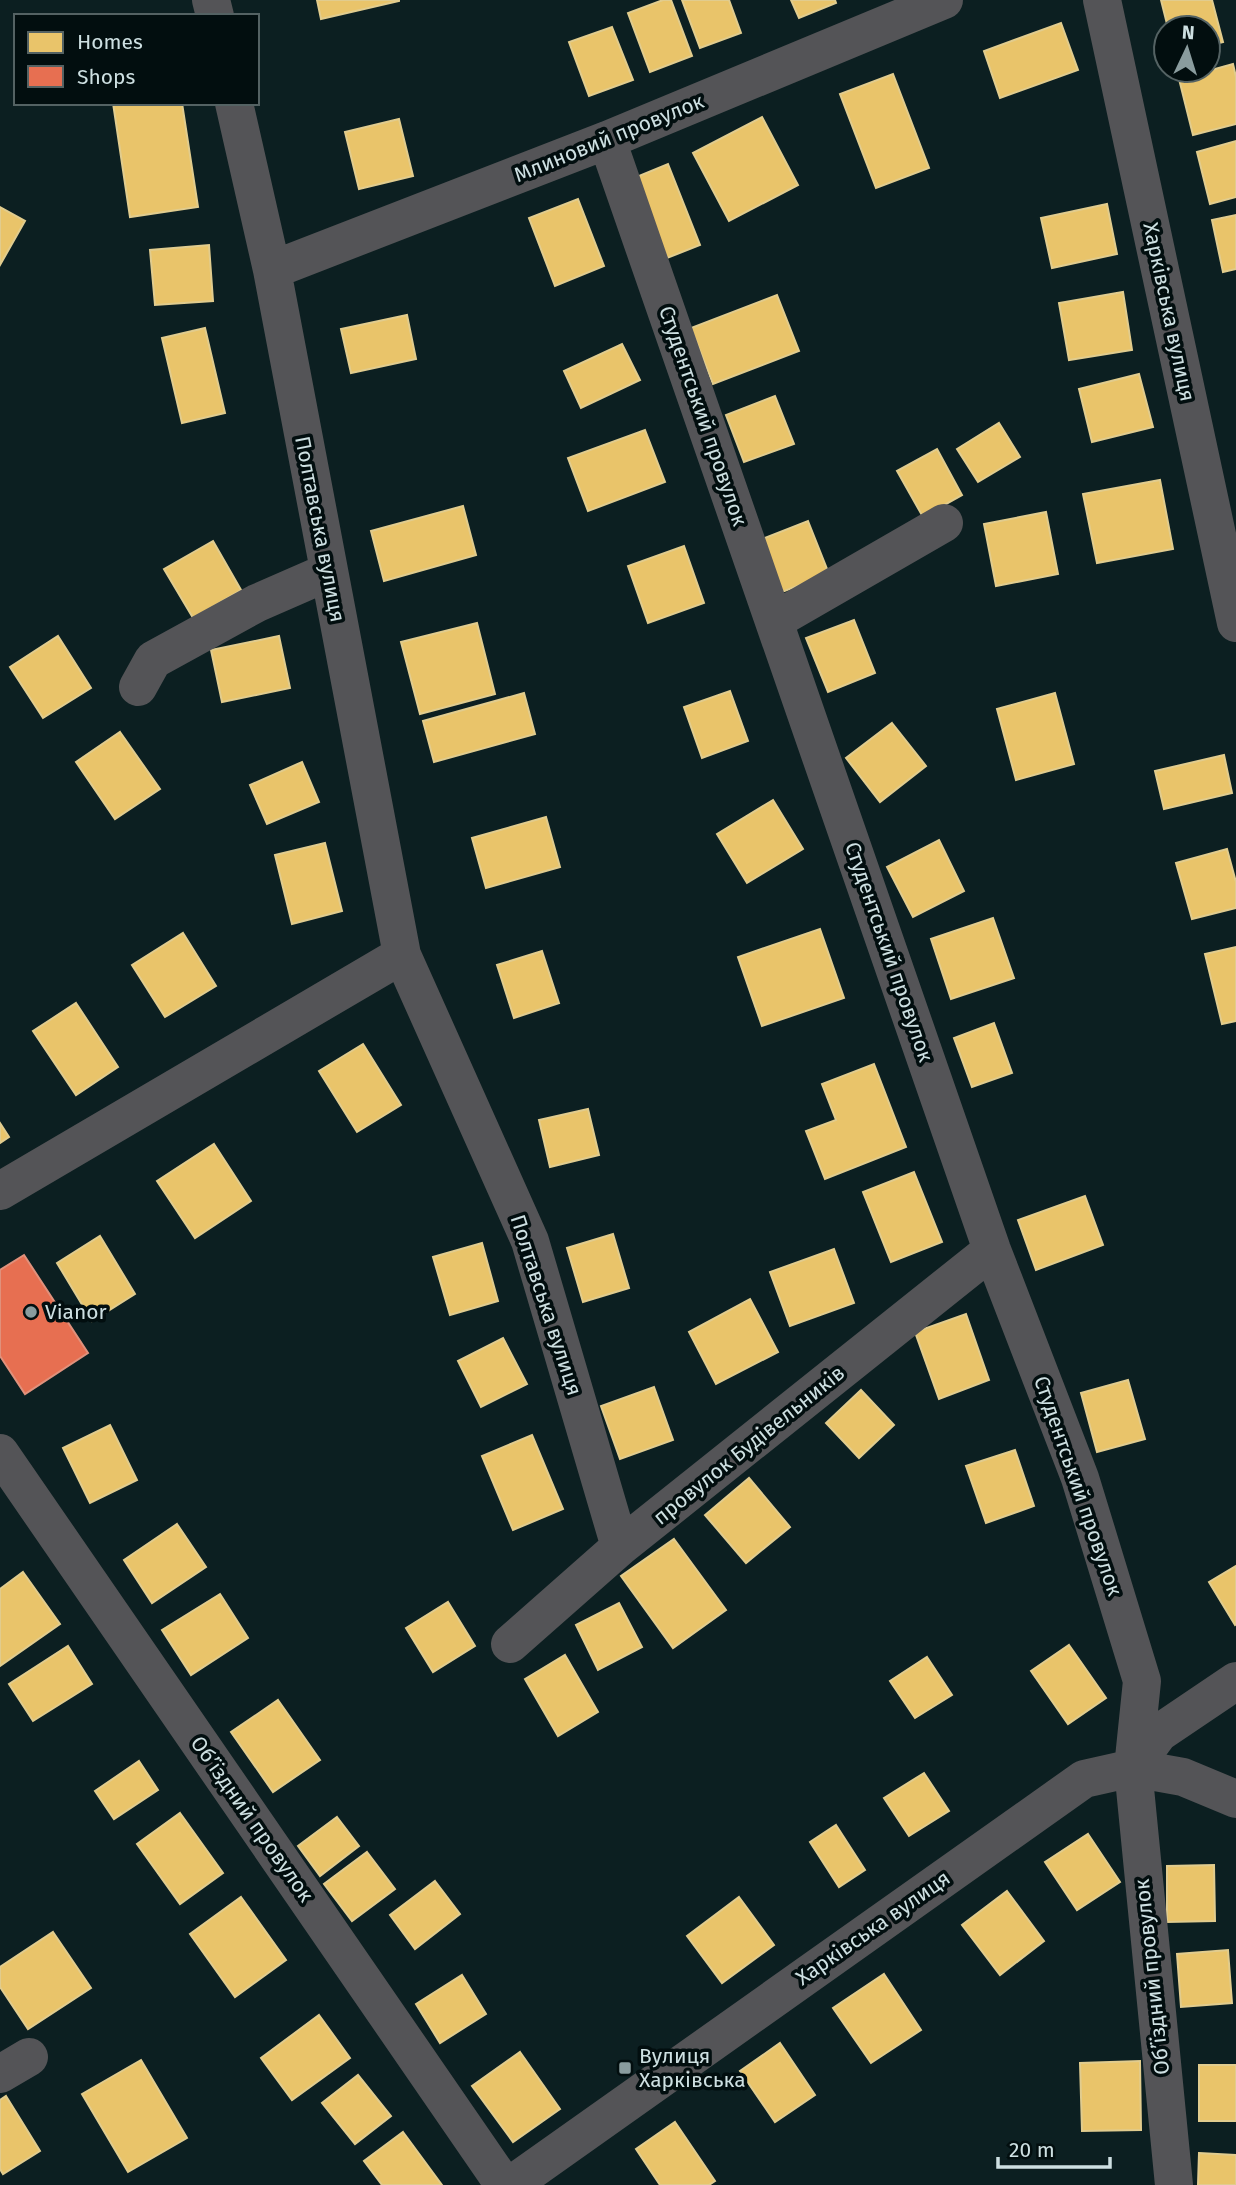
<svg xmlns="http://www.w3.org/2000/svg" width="1236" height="2185" viewBox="0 0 1236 2185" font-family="'Fira Sans',sans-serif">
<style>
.homes{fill:#e9c46a;stroke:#e1cc8e;stroke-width:2}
.shops{fill:#e76f51;stroke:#e0917c;stroke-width:2}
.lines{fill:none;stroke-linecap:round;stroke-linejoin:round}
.minor{stroke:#545457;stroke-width:38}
.poi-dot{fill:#8a9c9e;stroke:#020e0f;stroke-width:2.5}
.labels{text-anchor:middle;stroke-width:7;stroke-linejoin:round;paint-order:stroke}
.street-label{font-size:21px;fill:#cee0e2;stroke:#020e0f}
.poi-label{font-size:21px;fill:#cee0e2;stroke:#020e0f;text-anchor:start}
</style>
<rect width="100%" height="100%" fill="#0c1f21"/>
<path class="homes" d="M317,0H399V1L321,19Z
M663,0H671L692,56L650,72L628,13Z
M682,0H729L741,33L700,48Z
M791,0H835L836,3L799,18Z
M1161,0H1212L1223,42L1208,46V28H1168Z
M1061,23L1078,70L1000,98L984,51Z
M612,27L633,80L589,96L569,42Z
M1233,64L1236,77V124L1193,135L1179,79Z
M893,74L929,168L876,188L840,94Z
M113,103H182L198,207L130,217Z
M762,117L798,185L729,221L693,153Z
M399,119L413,176L359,189L345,132Z
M1236,141V197L1210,204L1197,152Z
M668,164L700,245L667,258L634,178Z
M578,199L604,266L555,286L529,218Z
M1107,204L1117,254L1052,268L1041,218Z
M0,207L25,221L0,265Z
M1236,215V269L1223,272L1212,220Z
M209,245L213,301L155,305L150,250Z
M1123,292L1132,350L1069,360L1059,303Z
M777,295L799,351L713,384L691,328Z
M407,315L416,359L351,373L341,329Z
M205,328L225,413L182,423L162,338Z
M622,344L640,380L581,408L564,371Z
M1139,374L1153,427L1092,442L1079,389Z
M775,396L794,444L744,462L726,415Z
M999,423L1020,457L978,482L957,449Z
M645,430L665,482L588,511L568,458Z
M937,449L962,495L923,517L897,471Z
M1160,480L1173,549L1097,563L1083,494Z
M463,506L476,555L384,581L371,531Z
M1046,512L1058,574L996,586L984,524Z
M808,521L829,574L782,592L762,539Z
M213,541L241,590L193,618L164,569Z
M684,546L704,603L648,623L628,566Z
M854,620L875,673L828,692L806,638Z
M477,623L495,694L420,714L401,642Z
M58,636L91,688L43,718L10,667Z
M279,636L290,688L222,702L211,650Z
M730,691L748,741L702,758L684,707Z
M524,693L535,734L434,762L423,721Z
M1055,693L1074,764L1016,780L997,709Z
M892,723L926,766L880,802L846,758Z
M120,732L160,789L115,819L76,762Z
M1224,755L1232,793L1164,809L1155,771Z
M302,762L319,802L267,824L250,785Z
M773,800L803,849L747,883L717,834Z
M546,817L560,867L486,888L472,838Z
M939,840L964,891L913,917L887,867Z
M325,843L342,911L292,924L275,855Z
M1227,849L1236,882V908L1192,919L1176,863Z
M993,918L1014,978L951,999L931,939Z
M820,929L844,998L762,1026L738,957Z
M183,933L216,986L165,1017L132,965Z
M1236,947V1021L1222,1024L1205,954Z
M542,951L559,1003L514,1018L497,965Z
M76,1003L118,1067L76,1095L33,1031Z
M994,1023L1012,1073L972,1087L954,1038Z
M363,1044L401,1105L357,1132L319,1071Z
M874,1064L906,1147L825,1179L806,1131L836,1120L822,1084Z
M588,1109L599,1155L550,1167L539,1120Z
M0,1123L9,1137L0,1143Z
M214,1144L251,1201L195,1238L157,1181Z
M914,1172L942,1242L891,1262L863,1192Z
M1085,1196L1103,1245L1036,1270L1018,1220Z
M613,1234L629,1288L583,1302L567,1248Z
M100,1236L135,1294L92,1321L57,1263Z
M482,1243L498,1301L450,1315L433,1257Z
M834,1249L854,1303L790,1326L770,1272Z
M750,1299L778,1352L716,1384L689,1332Z
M966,1314L989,1380L939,1399L915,1332Z
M503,1338L527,1384L481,1407L458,1361Z
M1128,1380L1145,1439L1097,1452L1081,1393Z
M654,1387L673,1440L620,1459L601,1406Z
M861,1390L894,1425L859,1458L826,1423Z
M110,1425L137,1480L90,1503L63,1448Z
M532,1435L563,1509L513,1530L482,1456Z
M1015,1450L1034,1506L986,1523L966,1466Z
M749,1478L790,1527L746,1563L705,1515Z
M177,1524L206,1567L152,1603L124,1560Z
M674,1539L726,1610L673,1648L621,1576Z
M1236,1566V1624L1235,1625L1209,1582Z
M23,1572L60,1624L0,1666V1589Z
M220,1594L248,1638L191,1675L162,1630Z
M448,1602L475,1646L433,1672L406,1628Z
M619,1603L642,1647L598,1670L576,1625Z
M1069,1645L1106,1698L1068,1724L1031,1671Z
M68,1646L92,1684L33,1721L9,1684Z
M565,1655L598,1712L558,1736L525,1679Z
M927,1657L952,1695L915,1718L890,1681Z
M278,1700L320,1760L273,1792L231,1732Z
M139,1761L158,1790L114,1819L95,1791Z
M924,1773L949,1811L909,1836L884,1798Z
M180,1813L223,1873L180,1904L137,1844Z
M337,1817L359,1846L320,1876L298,1846Z
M836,1825L865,1870L839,1887L810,1842Z
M1088,1834L1120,1882L1077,1910L1045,1862Z
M367,1852L395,1889L352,1921L324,1884Z
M1214,1865L1215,1921L1167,1922V1866Z
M435,1881L460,1914L415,1949L390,1915Z
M1007,1891L1044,1941L1000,1975L962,1925Z
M241,1897L286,1960L235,1997L190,1934Z
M739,1897L774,1945L722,1983L687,1936Z
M53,1932L91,1988L28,2029L0,1987V1967Z
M1228,1950L1232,2003L1181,2007L1177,1954Z
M884,1974L921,2030L871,2063L833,2008Z
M462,1975L486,2014L440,2043L416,2004Z
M319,2015L350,2058L292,2100L261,2058Z
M780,2043L815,2095L775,2122L740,2071Z
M520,2052L560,2109L513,2142L472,2086Z
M141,2060L187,2138L128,2172L82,2094Z
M1140,2061L1141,2130L1082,2131L1080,2063Z
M1199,2065H1236V2121H1199Z
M358,2075L391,2116L355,2144L322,2103Z
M6,2096L40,2151L3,2174L0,2169V2100Z
M675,2122L715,2181L709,2185H660L636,2149Z
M403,2132L442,2185H382L364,2161Z
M1199,2153L1236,2155V2185H1198Z"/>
<path class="shops" d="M24,1255L88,1353L25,1394L0,1356V1270Z"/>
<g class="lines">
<path class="minor" d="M211,0L215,16
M1102,0L1236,623
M234,103L272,270L402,955L530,1241L620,1547
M607,140L992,1250L1080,1478L1142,1681L1133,1768L1174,2185
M272,270L607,140L944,0
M774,621L944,523
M138,687L153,660L257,603L328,572
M0,1191L402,955
M0,1453L504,2185
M510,1644L620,1547L992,1250
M1133,1768L1183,1777L1236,1799
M0,2074L29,2057
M511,2185L1084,1779L1133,1768L1159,1733L1236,1681"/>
</g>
<g class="poi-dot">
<circle cx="31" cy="1312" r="7"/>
<rect x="618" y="2061" width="14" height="14" rx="3.5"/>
</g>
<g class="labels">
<g class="street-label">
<text transform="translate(609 138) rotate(-22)" y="7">Млиновий провулок</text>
<text transform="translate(1169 312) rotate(78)" y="7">Харківська вулиця</text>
<text transform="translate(703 416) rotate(71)" y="7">Студентський провулок</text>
<text transform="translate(320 529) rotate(79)" y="7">Полтавська вулиця</text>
<text transform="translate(889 952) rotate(71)" y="7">Студентський провулок</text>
<text transform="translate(546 1305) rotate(72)" y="7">Полтавська вулиця</text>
<text transform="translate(749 1445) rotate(-39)" y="7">провулок Будівельників</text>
<text transform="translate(1078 1486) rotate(71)" y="7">Студентський провулок</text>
<text transform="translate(252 1819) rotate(55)" y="7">Обʼїздний провулок</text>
<text transform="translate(873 1928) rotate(-35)" y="7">Харківська вулиця</text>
<text transform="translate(1152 1977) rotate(-96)" y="7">Обʼїздний провулок</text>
</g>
<g class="poi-label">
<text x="45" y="1319">Vianor</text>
<text x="639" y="2063">Вулиця<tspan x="639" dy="24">Харківська</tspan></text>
</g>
</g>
<rect x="14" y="14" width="245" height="91" fill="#020e0f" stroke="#546263" stroke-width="2"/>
<rect x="28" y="32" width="35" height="21" fill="#e9c46a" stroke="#546263" stroke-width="2"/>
<text x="77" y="49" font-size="21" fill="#cee0e2">Homes</text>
<rect x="28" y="66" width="35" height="21" fill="#e76f51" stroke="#546263" stroke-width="2"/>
<text x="77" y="84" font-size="21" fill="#cee0e2">Shops</text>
<g transform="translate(1187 49) rotate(4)"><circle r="33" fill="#020e0f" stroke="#546263" stroke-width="2"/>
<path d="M0-5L12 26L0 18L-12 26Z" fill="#8a9c9e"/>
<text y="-10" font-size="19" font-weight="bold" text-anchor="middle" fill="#cee0e2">N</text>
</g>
<path d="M998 2157v10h112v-10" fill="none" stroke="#cee0e2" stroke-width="3.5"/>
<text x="1009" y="2157" font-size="21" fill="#cee0e2" stroke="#020e0f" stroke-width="5" paint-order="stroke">20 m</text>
</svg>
